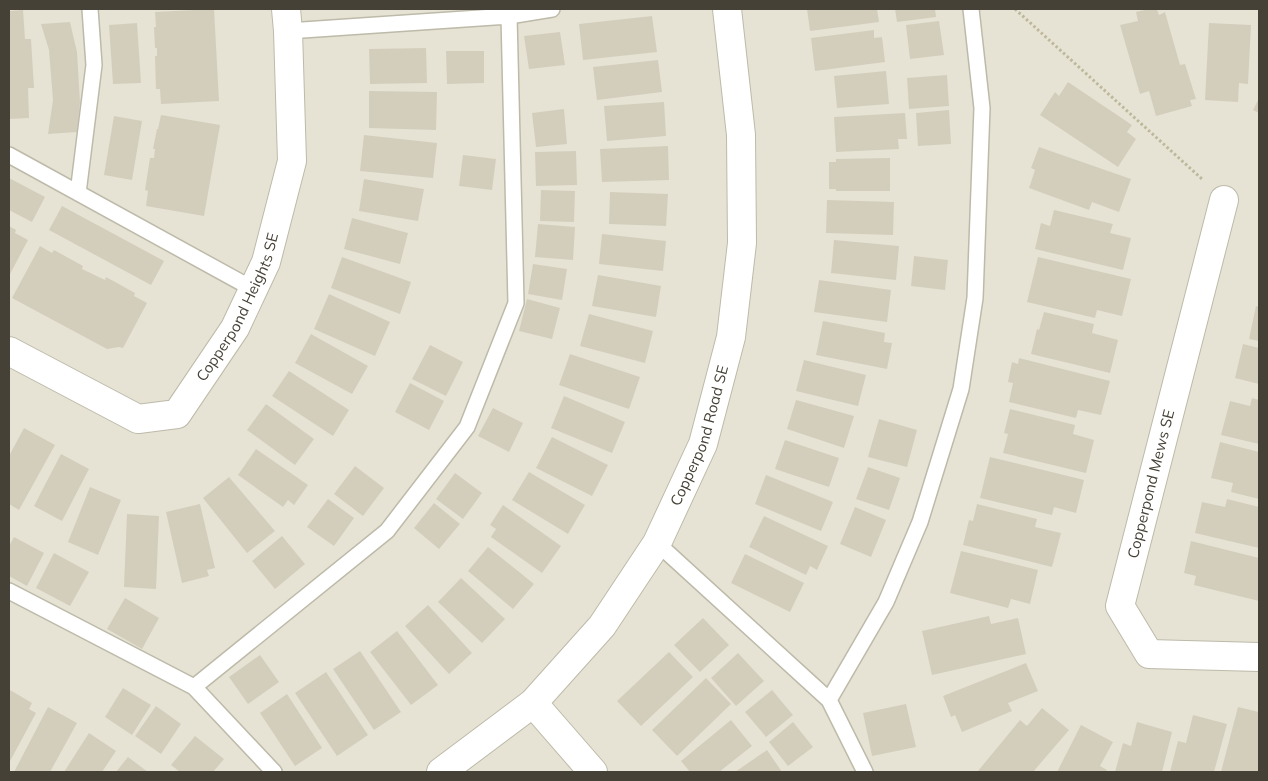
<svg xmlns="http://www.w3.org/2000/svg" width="1268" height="781" viewBox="0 0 1268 781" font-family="Mulish,sans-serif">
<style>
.residential{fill:#e6e3d5}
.building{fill:#d3cebc}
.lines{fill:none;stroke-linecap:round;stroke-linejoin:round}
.service-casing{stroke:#bdbaa9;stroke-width:18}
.minor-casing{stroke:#bdbaa9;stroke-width:30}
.path{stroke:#beb89b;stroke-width:3;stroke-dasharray:2.5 2.5;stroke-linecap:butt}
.service{stroke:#fff;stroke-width:15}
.minor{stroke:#fff;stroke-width:28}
.labels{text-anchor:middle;stroke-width:4.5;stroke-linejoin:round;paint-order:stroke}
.street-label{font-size:15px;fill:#454136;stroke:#fff}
</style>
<rect width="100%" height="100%" fill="#f2f1e6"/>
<path class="residential" d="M9,9H1259V772H9Z"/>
<path class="building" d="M214,9L219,101L161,104L160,89H156L155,56H157V48H155L154,27H156L155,12Z
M807,9H877L879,22L810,31Z
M895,9H935L936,17L897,22Z
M1149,9H1157L1159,15L1165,12L1180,65L1185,64L1196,99L1190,100L1192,106L1156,116L1149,91L1140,94L1120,25L1138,21L1136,12Z
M23,10L25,39H31L34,88H28L29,118L9,119V11Z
M652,16L657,52L583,60L579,24Z
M939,21L944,55L910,59L906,25Z
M70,22L77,52L80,102L77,132L48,134L53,100L49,50L41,24Z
M137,23L141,83L113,84L109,25Z
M1209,23L1251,25L1248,84L1239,83L1238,102L1205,100Z
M874,30V38L882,37L885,62L815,71L811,38Z
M560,32L565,65L529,69L524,36Z
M426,48L427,83L370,84L369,49Z
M446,51H484V83L447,84Z
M658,60L662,92L597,100L593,67Z
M886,71L889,104L837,108L834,76Z
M947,75L949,106L909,109L907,78Z
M1068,82L1132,125L1127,132L1136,139L1118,167L1040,115L1055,92L1059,96Z
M369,91L437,92L436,130L369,128Z
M1259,98V113L1253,110Z
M664,102L666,136L607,141L604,106Z
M564,109L567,144L536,147L532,113Z
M949,110L951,144L918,146L916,113Z
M905,113L907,139H898L899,149L836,152L834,117Z
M161,115L220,125L204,216L146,206L148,191L145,190L150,158H154L155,149H153L157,129H158Z
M114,116L142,121L132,180L104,175Z
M364,135L437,143L433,178L360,171Z
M668,146L669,180L602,182L600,149Z
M1039,147L1131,179L1119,212L1092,202L1089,210L1029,188L1035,170L1031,168Z
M576,151L577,185L536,186L535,152Z
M463,155L496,159L492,190L459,186Z
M890,158V191H836V189H829V162H836V159Z
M9,178L45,197L32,222L9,210Z
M364,179L424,189L418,221L359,211Z
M541,190L575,191L574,222L540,221Z
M610,192L668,194L666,226L609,224Z
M827,200L894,202L893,235L826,233Z
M62,206L164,261L151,285L49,230Z
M1054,210L1113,224L1110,233L1131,238L1123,270L1035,249L1041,223L1050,226Z
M352,218L408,233L400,264L344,249Z
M538,224L575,227L573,260L535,257Z
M9,226L16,230L15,233L28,240L9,276Z
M602,234L666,241L663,271L599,264Z
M834,240L899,246L896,280L831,273Z
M40,246L52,253L54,250L83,266L82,269L105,280L106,277L135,293L134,296L147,303L123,348L119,347L107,349L12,298Z
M914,256L948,260L945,290L911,286Z
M342,257L411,282L400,314L331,288Z
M1038,257L1131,279L1122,316L1097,310L1095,318L1027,302Z
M533,264L567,269L562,300L528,294Z
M598,275L661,286L656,317L592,306Z
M819,280L891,290L887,322L814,312Z
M329,294L390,322L375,356L314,329Z
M527,299L560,308L552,339L519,331Z
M1256,306L1259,307V341L1249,339Z
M1044,312L1094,324L1092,333L1118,340L1110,373L1031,354L1037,329L1039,330Z
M589,314L653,331L645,363L580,346Z
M823,321L885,333L884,342L892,343L887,369L816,355Z
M311,334L368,366L352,394L295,363Z
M1243,344L1259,348V384L1235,378Z
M430,345L463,362L446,396L412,379Z
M570,354L640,377L629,409L559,385Z
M1019,358L1110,381L1101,415L1078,410L1076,418L1009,402L1013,383L1008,382L1012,362L1018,364Z
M804,360L866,375L858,406L796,391Z
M289,371L349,410L333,436L272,396Z
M410,383L444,401L429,430L395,412Z
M564,396L625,422L612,453L551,428Z
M1252,398L1259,400V444L1221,435L1230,401L1250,406Z
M796,400L854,416L844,448L787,429Z
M266,404L314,439L295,465L247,430Z
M493,408L523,423L509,452L478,436Z
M1010,409L1075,425L1073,434L1094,440L1086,473L1003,453L1008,434L1004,433Z
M879,419L917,430L907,467L868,457Z
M24,428L55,445L19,510L9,504V456Z
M552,437L608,465L592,496L536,468Z
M785,440L839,458L829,487L775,469Z
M1220,442L1259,452V499L1231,492L1233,483L1211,478Z
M256,449L308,485L294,505L288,500L283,507L238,475Z
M61,454L89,469L62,521L34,506Z
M990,457L1084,480L1076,513L1054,507L1052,515L980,498Z
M355,466L384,488L363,516L334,494Z
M868,467L900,478L889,510L856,499Z
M529,472L585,505L568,534L512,500Z
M455,473L482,493L463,519L436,499Z
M766,475L833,502L821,531L755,504Z
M229,477L275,531L247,553L203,498Z
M90,487L121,500L98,555L68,542Z
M328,499L354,518L334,546L307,527Z
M1227,499L1259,507V548L1195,533L1202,502L1225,507Z
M434,503L460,524L439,549L414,528Z
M200,504L215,568L207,570L209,576L182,583L166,512Z
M977,504L1037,519L1035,527L1061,533L1052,567L963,545L969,520L973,521Z
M503,505L561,546L542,573L491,537L496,529L490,525Z
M855,507L886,520L871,557L840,544Z
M127,514L159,516L156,589L124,587Z
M764,516L828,546L817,570L810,566L806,575L749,547Z
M282,536L305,564L275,589L252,561Z
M14,537L44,553L27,586L9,576V546Z
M1191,541L1259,558V601L1194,585L1196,576L1184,573Z
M488,547L534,584L513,609L468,571Z
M961,551L1038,570L1030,604L1011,599L1008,608L950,593Z
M54,553L89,572L70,606L36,588Z
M745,554L804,583L790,612L731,583Z
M461,578L505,619L482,643L438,602Z
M125,598L159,618L142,649L107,629Z
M428,605L472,653L449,674L405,626Z
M989,616L991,624L1018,618L1026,654L932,675L922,631Z
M703,618L729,645L700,672L674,645Z
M397,631L438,685L411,705L370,652Z
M360,651L401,712L374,730L333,669Z
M669,652L693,677L641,726L617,701Z
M738,653L764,681L736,706L711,678Z
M260,655L279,682L248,704L229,677Z
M1026,663L1038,691L1008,703L1012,711L962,732L955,715L951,717L943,696Z
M326,672L368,735L337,756L295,693Z
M706,678L731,704L677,756L652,730Z
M123,688L151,705L132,735L105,717Z
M10,690L32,703L29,709L36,713L9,763V692Z
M772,690L793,715L766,737L745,712Z
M287,694L322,748L295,766L260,713Z
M906,704L916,747L872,756L863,713Z
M156,706L181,724L161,754L135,736Z
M48,707L77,723L50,772H14Z
M1238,707L1259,712V772H1221Z
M1042,708L1069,730L1033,772H979L978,771L1020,720L1027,726Z
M1193,715L1227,724L1214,772H1170L1178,741L1186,743Z
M731,720L752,746L719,772H690L681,761Z
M793,722L813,747L788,766L769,742Z
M1137,722L1172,732L1162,772H1115L1123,743L1131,746Z
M1081,725L1113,742L1100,766L1107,770L1106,772H1057Z
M89,733L116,751L102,772H64Z
M195,736L224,759L213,772H180L171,765Z
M767,750L782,772H735Z
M128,757L148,772H116Z"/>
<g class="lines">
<defs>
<path id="service" d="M288,31L509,16L552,9
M9,155L253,289
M78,193L94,65L90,9
M657,543L829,700L865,772
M9,591L194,687L274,772
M194,687L387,531L467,427L516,303L509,16
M829,700L886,602L920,522L961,389L975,298L982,108L971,9"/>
<g id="minor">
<path d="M1224,200L1120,606L1149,654L1259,657"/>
<path id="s1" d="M9,351L138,419L177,414L235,328L266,262L292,161L288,31L286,9"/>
<path d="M533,703L593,772"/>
<path id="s2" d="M441,772L533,703L602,626L657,543L703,444L731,337L742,243L741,135L727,9"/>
</g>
</defs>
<use href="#service" class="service-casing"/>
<use href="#minor" class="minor-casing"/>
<path class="path" d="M1015,9L1202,179"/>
<use href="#service" class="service"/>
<use href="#minor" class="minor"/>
</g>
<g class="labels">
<g class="street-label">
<text dy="5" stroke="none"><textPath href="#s1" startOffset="309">Copperpond Heights SE</textPath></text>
<text dy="5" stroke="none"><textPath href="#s2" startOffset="434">Copperpond Road SE</textPath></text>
<text transform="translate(1151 484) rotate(-76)" y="5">Copperpond Mews SE</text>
</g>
</g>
<rect width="1268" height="781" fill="none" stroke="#454136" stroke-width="20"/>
</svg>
